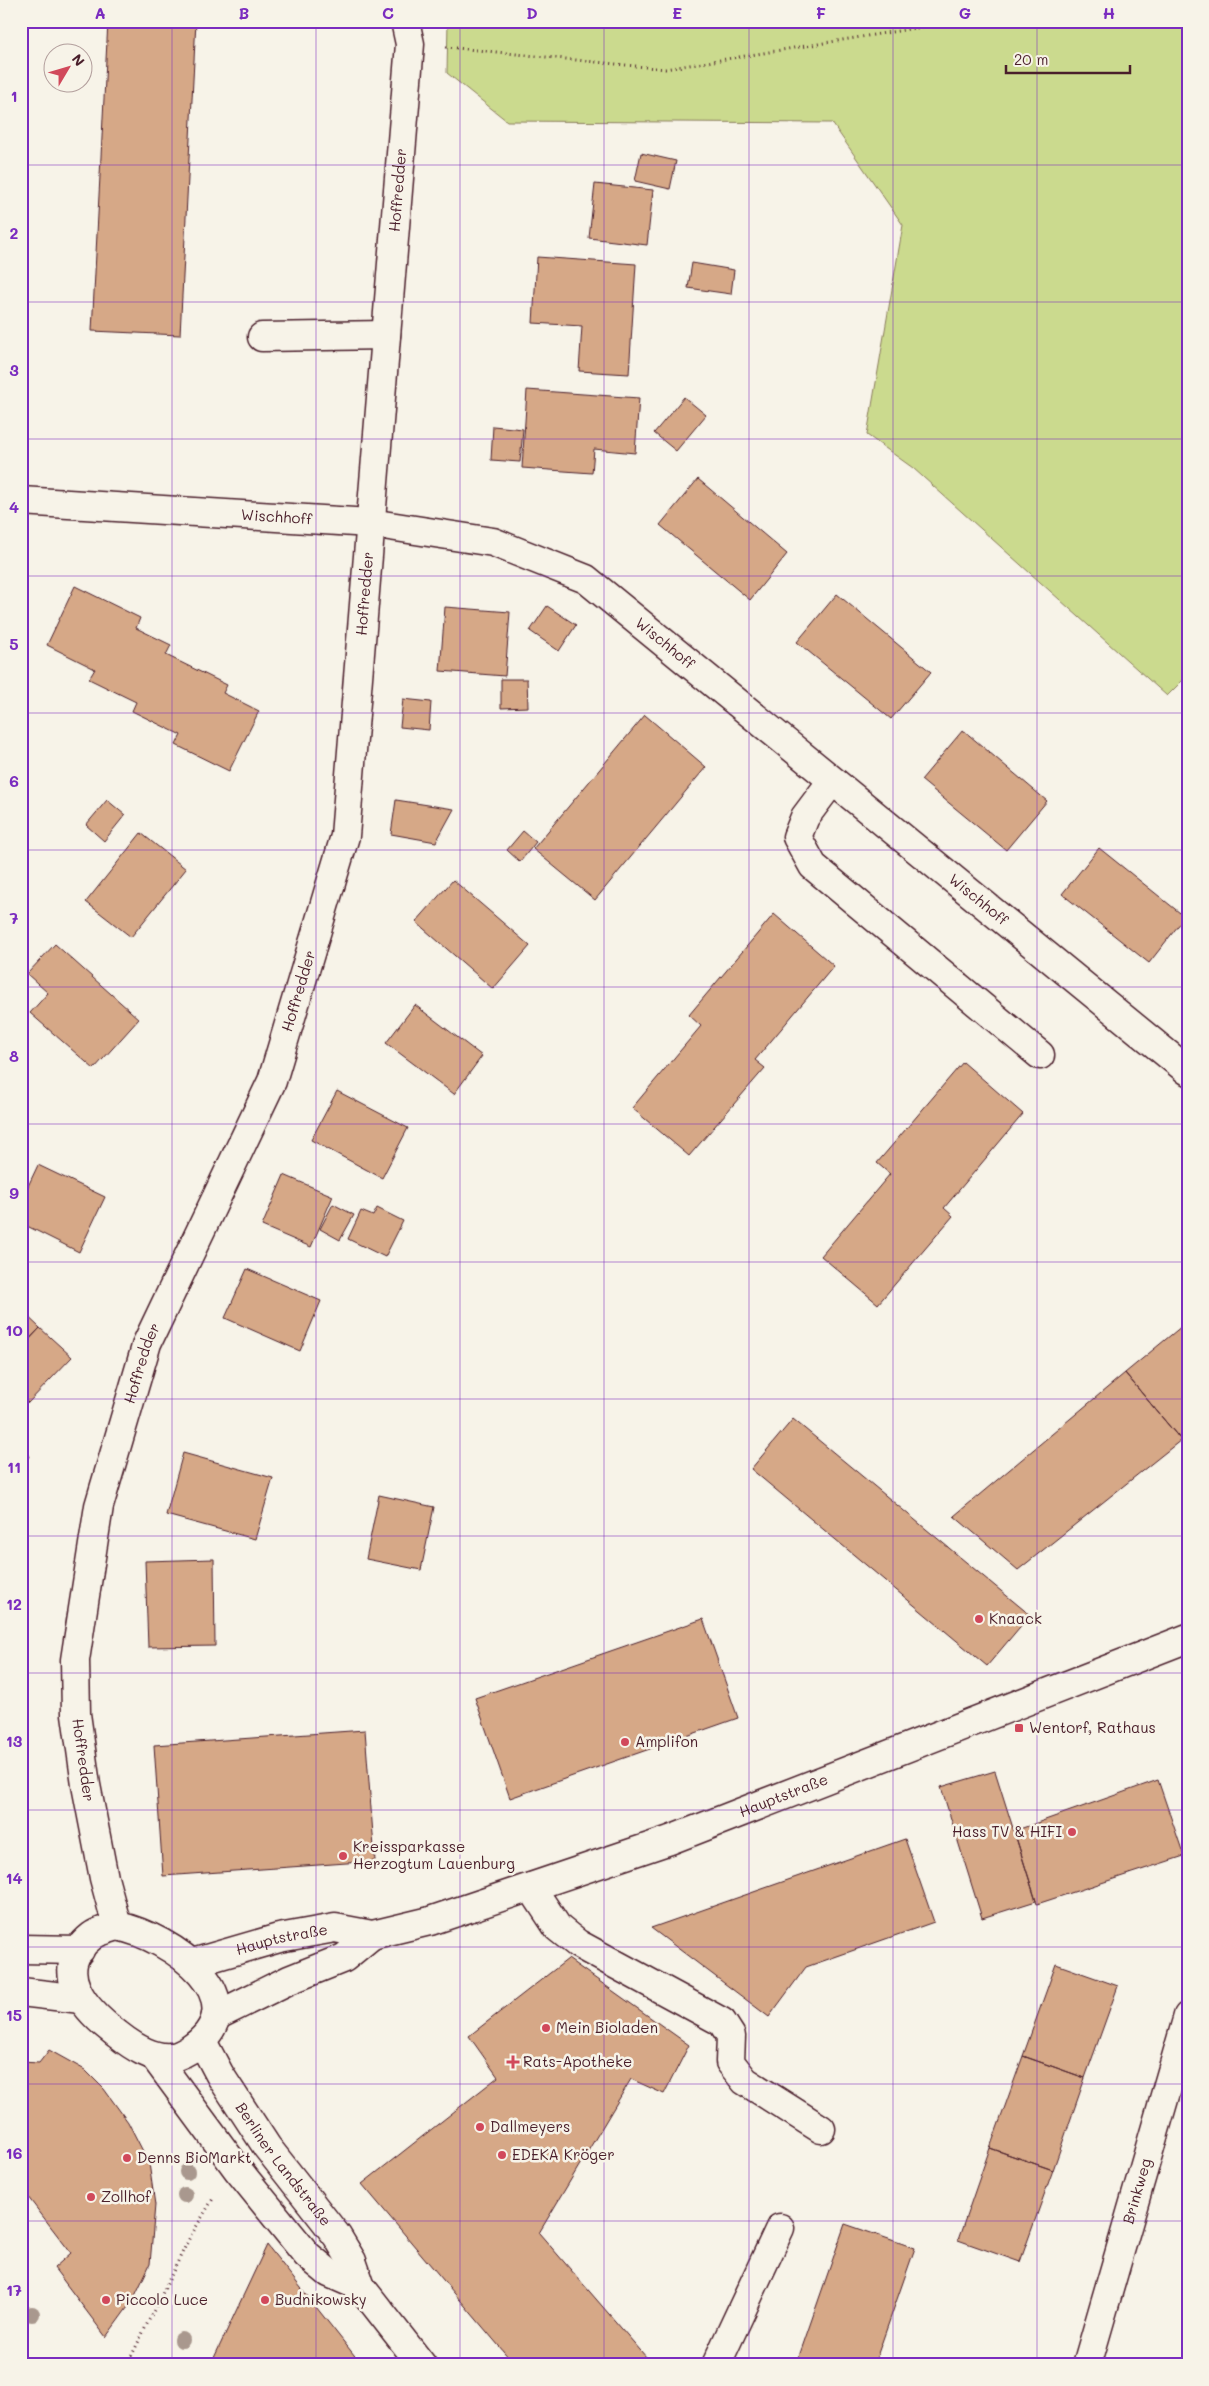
<svg xmlns="http://www.w3.org/2000/svg" width="1209" height="2386" viewBox="0 0 1209 2386" font-family="Mali,sans-serif">
<style>
.green{fill:#cbda8e;stroke:#8a7c5c}
.building{fill:#d6a887;stroke:#4a1f2b}
.lines{fill:none;stroke-linecap:round;stroke-linejoin:round}
.minor-casing{stroke:#4a1f2b;stroke-width:31}
.path{stroke:#4a1f2b;stroke-width:3;stroke-dasharray:1 4;stroke-linecap:butt}
.minor{stroke:#f7f3e8;stroke-width:28}
.tree{fill:#a9988e}
.grid{fill:none;stroke:#7b2cbf;stroke-width:1;stroke-opacity:0.55}
.poi-dot{fill:#d1495b;stroke:#f7f3e8;stroke-width:2}
.labels{text-anchor:middle;stroke-width:5;stroke-linejoin:round;paint-order:stroke}
.street-label{font-size:15px;fill:#4a1f2b;stroke:#f7f3e8}
.poi-label{font-size:15px;fill:#4a1f2b;stroke:#f7f3e8;text-anchor:start}
.neatline{fill:none;stroke:#7b2cbf;stroke-width:2}
.grid-label{font-size:16px;text-anchor:middle;font-weight:bold;fill:#7b2cbf}
</style>
<rect width="100%" height="100%" fill="#f7f3e8"/>
<filter id="ink" filterUnits="userSpaceOnUse"><feTurbulence type="fractalNoise" baseFrequency=".02" numOctaves="2"/><feDisplacementMap in="SourceGraphic" scale="10" xChannelSelector="R" yChannelSelector="G"/><feConvolveMatrix kernelMatrix="1 2 1 2 8 2 1 2 1" color-interpolation-filters="sRGB"/></filter>
<g filter="url(#ink)">
<path class="green" d="M448,21H1188V675L1167,696L913,468L867,435L903,225L832,123L507,121L447,73Z"/>
<path class="building" d="M108,21H196L180,335L92,331Z
M641,153L676,161L670,189L635,181Z
M595,184L653,190L647,245L589,238Z
M537,257L636,264L629,374L579,371L582,326L533,323Z
M692,263L734,270L731,294L688,288Z
M527,390L639,398L635,453L594,449L592,473L522,468Z
M684,397L706,415L676,451L654,433Z
M493,426L523,429L520,462L491,460Z
M698,479L787,554L750,600L660,525Z
M75,586L140,618L136,628L171,645L166,655L227,685L223,693L259,711L229,771L176,745L181,735L132,711L136,702L89,679L95,669L47,645Z
M837,594L931,672L891,719L797,642Z
M547,606L576,625L559,651L530,631Z
M445,607L510,612L505,676L440,671Z
M501,679H527L528,707L501,708Z
M403,699L431,702L429,730L400,727Z
M645,715L706,767L595,900L533,849Z
M963,730L1047,801L1006,850L921,780Z
M107,800L125,815L104,841L86,825Z
M396,800L454,809L436,842L391,834Z
M523,831L536,842L520,862L507,850Z
M141,833L186,869L131,937L86,902Z
M1099,848L1185,917L1149,963L1062,894Z
M453,880L530,946L493,989L416,922Z
M774,914L834,966L755,1060L765,1068L689,1156L632,1108L701,1026L689,1015Z
M55,944L139,1019L94,1069L30,1013L48,993L27,974Z
M415,1005L482,1056L454,1094L386,1043Z
M963,1062L1023,1114L944,1208L953,1216L878,1304L821,1256L890,1174L877,1163Z
M337,1091L408,1128L382,1178L311,1140Z
M38,1165L105,1197L79,1252L21,1223V1201Z
M284,1175L333,1196L311,1247L262,1226Z
M333,1204L354,1215L340,1240L320,1229Z
M377,1208L403,1221L385,1257L348,1239L361,1211L373,1216Z
M247,1269L321,1301L300,1351L225,1318Z
M21,1310L40,1328L21,1348Z
M1188,1321V1434L1181,1440L1125,1373Z
M40,1328L72,1357L28,1403L21,1396V1348Z
M1125,1373L1181,1440L1018,1570L954,1516Z
M793,1419L1030,1615L987,1666L751,1469Z
M21,1442L29,1457L21,1464Z
M183,1453L273,1478L255,1539L166,1515Z
M379,1495L434,1507L421,1570L366,1559Z
M214,1559L215,1646L148,1647L145,1561Z
M703,1619L738,1718L510,1798L475,1698Z
M365,1730L375,1861L163,1876L154,1745Z
M995,1771L1036,1901L982,1918L941,1787Z
M1158,1780L1184,1856L1037,1904L1014,1831Z
M905,1839L934,1922L806,1967L769,2017L651,1928Z
M568,1959L689,2045L664,2094L631,2079L539,2233L653,2365H515L362,2184L498,2077L469,2036Z
M1056,1964L1118,1986L1085,2078L1023,2056Z
M49,2050L85,2070L104,2089L128,2122L149,2163L155,2205L150,2264L133,2300L106,2337L54,2268L71,2253L21,2188V2062L39,2063Z
M1023,2056L1085,2078L1053,2170L990,2148Z
M990,2148L1053,2170L1020,2262L958,2240Z
M845,2224L915,2248L874,2365H796Z
M267,2245L362,2365H217L213,2360Z"/>
<g class="lines">
<defs>
<g id="minor">
<path d="M262,337L386,335"/>
<path id="s1" d="M21,501L370,523L493,542L586,579L1188,1071"/>
<path d="M832,781L805,817L797,837L813,866L1040,1055"/>
<path d="M531,1887L558,1928L578,1944L722,2022L731,2036L730,2062L745,2081L821,2129"/>
<path id="s2" d="M117,1926L104,1878L86,1785L76,1714L75,1660L99,1506L147,1343L272,1081L345,836L410,44L405,21"/>
<path d="M117,1926C170,1936 263,2001 189,2050C184,2053 177,2057 171,2057C151,2059 132,2046 117,2034C85,2010 49,1970 92,1936C98,1931 110,1929 117,1926Z"/>
<path d="M21,1949L80,1950"/>
<path id="s3" d="M193,1963L279,1938L335,1928L372,1935L430,1921L670,1840L1188,1638"/>
<path d="M21,1992L81,1999"/>
<path d="M216,2016L289,1980L344,1958L372,1935"/>
<path id="s4" d="M202,2041L220,2075L267,2147L337,2236L352,2261L361,2287L422,2365"/>
<path d="M154,2056L238,2170L307,2255L329,2273L361,2287"/>
<path d="M716,2365L780,2228"/>
<path id="s5" d="M1087,2365L1188,2016"/>
</g>
</defs>
<use href="#minor" class="minor-casing"/>
<path class="path" d="M446,47L665,69L959,21
M127,2365L189,2239L214,2197"/>
<use href="#minor" class="minor"/>
</g>
<g class="tree">
<circle cx="187" cy="2172" r="8"/>
<circle cx="185" cy="2195" r="8"/>
<circle cx="32" cy="2314" r="8"/>
<circle cx="182" cy="2340" r="8"/>
</g>
</g>
<path class="grid" d="M172,21V2365M316,21V2365M460,21V2365M604,21V2365M749,21V2365M893,21V2365M1037,21V2365M21,165H1188M21,302H1188M21,439H1188M21,576H1188M21,713H1188M21,850H1188M21,987H1188M21,1124H1188M21,1262H1188M21,1399H1188M21,1536H1188M21,1673H1188M21,1810H1188M21,1947H1188M21,2084H1188M21,2221H1188"/>
<g class="poi-dot">
<circle cx="979" cy="1619" r="5"/>
<rect x="1014" y="1723" width="10" height="10" rx="2.5"/>
<circle cx="625" cy="1742" r="5"/>
<circle cx="1072" cy="1832" r="5"/>
<circle cx="343" cy="1856" r="5"/>
<circle cx="546" cy="2028" r="5"/>
<path d="M510.5 2054.5h5v5h5v5h-5v5h-5v-5h-5v-5h5z"/>
<circle cx="480" cy="2127" r="5"/>
<circle cx="502" cy="2155" r="5"/>
<circle cx="127" cy="2158" r="5"/>
<circle cx="91" cy="2197" r="5"/>
<circle cx="106" cy="2300" r="5"/>
<circle cx="265" cy="2300" r="5"/>
</g>
<g class="labels">
<g class="street-label">
<text dy="5" stroke="none"><textPath href="#s2" startOffset="1790">Hoffredder</textPath></text>
<text dy="5" stroke="none"><textPath href="#s1" startOffset="256">Wischhoff</textPath></text>
<text dy="5" stroke="none"><textPath href="#s2" startOffset="1385">Hoffredder</textPath></text>
<text dy="5" stroke="none"><textPath href="#s1" startOffset="676">Wischhoff</textPath></text>
<text dy="5" stroke="none"><textPath href="#s1" startOffset="1081">Wischhoff</textPath></text>
<text dy="5" stroke="none"><textPath href="#s2" startOffset="980">Hoffredder</textPath></text>
<text dy="5" stroke="none"><textPath href="#s2" startOffset="575">Hoffredder</textPath></text>
<text transform="translate(83 1760) rotate(82)" y="5">Hoffredder</text>
<text dy="5" stroke="none"><textPath href="#s3" startOffset="619">Hauptstraße</textPath></text>
<text dy="5" stroke="none"><textPath href="#s3" startOffset="92">Hauptstraße</textPath></text>
<text dy="5" stroke="none"><textPath href="#s4" startOffset="148">Berliner Landstraße</textPath></text>
<text dy="5" stroke="none"><textPath href="#s5" startOffset="181">Brinkweg</textPath></text>
</g>
<g class="poi-label">
<text x="989" y="1624">Knaack</text>
<text x="1029" y="1733">Wentorf, Rathaus</text>
<text x="635" y="1747">Amplifon</text>
<text x="1062" y="1837" text-anchor="end">Hass TV &amp; HIFI</text>
<text x="353" y="1852">Kreissparkasse<tspan x="353" dy="17">Herzogtum Lauenburg</tspan></text>
<text x="556" y="2033">Mein Bioladen</text>
<text x="523" y="2067">Rats-Apotheke</text>
<text x="490" y="2132">Dallmeyers</text>
<text x="512" y="2160">EDEKA Kröger</text>
<text x="137" y="2163">Denns BioMarkt</text>
<text x="101" y="2202">Zollhof</text>
<text x="116" y="2305">Piccolo Luce</text>
<text x="275" y="2305">Budnikowsky</text>
</g>
</g>
<rect width="1209" height="2386" fill="none" stroke="#f7f3e8" stroke-width="55"/>
<g transform="translate(68 68) rotate(52)"><circle r="24" fill="#f7f3e8" stroke="#b29e9c"/>
<path d="M0-4L9 19L0 12L-9 19Z" fill="#d1495b"/>
<text y="-8" font-size="14" font-weight="bold" text-anchor="middle" fill="#4a1f2b">N</text>
</g>
<path d="M1006 65v8h124v-8" fill="none" stroke="#4a1f2b" stroke-width="2.5"/>
<text x="1014" y="65" font-size="15" fill="#4a1f2b" stroke="#f7f3e8" stroke-width="4" paint-order="stroke">20 m</text>
<rect x="28" y="28" width="1154" height="2330" class="neatline"/>
<g class="grid-label">
<text x="100" y="19">A</text>
<text x="244" y="19">B</text>
<text x="388" y="19">C</text>
<text x="532" y="19">D</text>
<text x="677" y="19">E</text>
<text x="821" y="19">F</text>
<text x="965" y="19">G</text>
<text x="1109" y="19">H</text>
<text x="14" y="102">1</text>
<text x="14" y="239">2</text>
<text x="14" y="376">3</text>
<text x="14" y="513">4</text>
<text x="14" y="650">5</text>
<text x="14" y="787">6</text>
<text x="14" y="924">7</text>
<text x="14" y="1062">8</text>
<text x="14" y="1199">9</text>
<text x="14" y="1336">10</text>
<text x="14" y="1473">11</text>
<text x="14" y="1610">12</text>
<text x="14" y="1747">13</text>
<text x="14" y="1884">14</text>
<text x="14" y="2021">15</text>
<text x="14" y="2159">16</text>
<text x="14" y="2296">17</text>
</g>
</svg>
